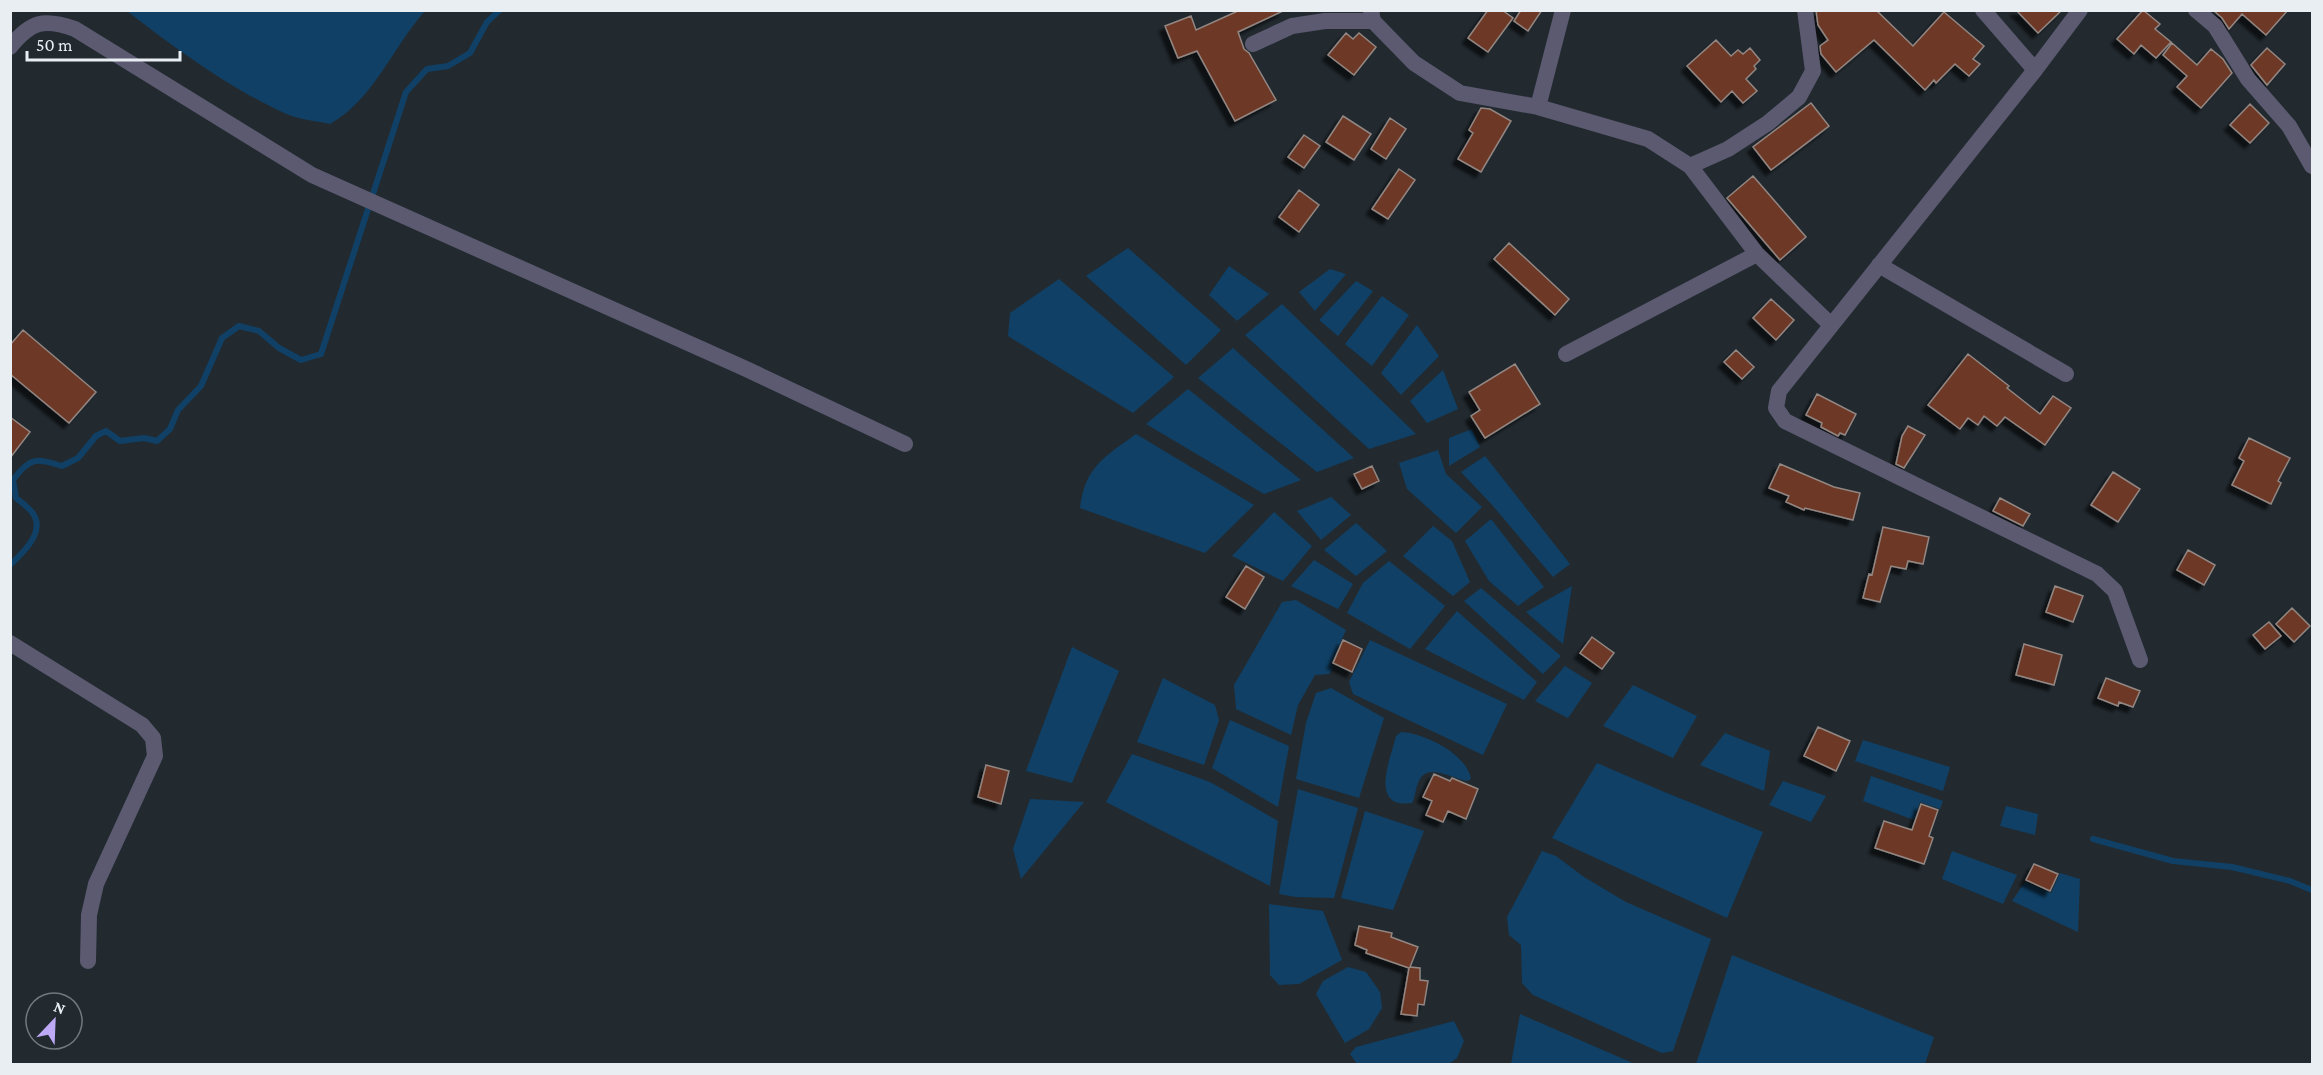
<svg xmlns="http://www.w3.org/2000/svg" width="2323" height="1075" viewBox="0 0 2323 1075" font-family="'Crimson Pro',serif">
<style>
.water{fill:#104065}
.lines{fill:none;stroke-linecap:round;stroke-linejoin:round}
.stream{stroke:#104065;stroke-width:6}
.building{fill:#6d3825;stroke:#938783;stroke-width:1.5;filter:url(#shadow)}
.minor{stroke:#5b5a70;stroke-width:16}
</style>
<defs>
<filter id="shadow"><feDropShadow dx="-5.5" dy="5.5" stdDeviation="1.5" flood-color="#0009"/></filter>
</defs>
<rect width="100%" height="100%" fill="#222a30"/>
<path class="water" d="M127,11H425C392,48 374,99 330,124C317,121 302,120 289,115C235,92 173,47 127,11Z
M1128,248L1221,330L1186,365L1086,276Z
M1229,266L1269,294L1237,321L1209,295Z
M1330,269L1346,274L1315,311L1299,292Z
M1059,279L1174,377L1133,413L1008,336L1010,313Z
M1356,281L1373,291L1338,336L1319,320Z
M1382,296L1409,315L1372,366L1345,344Z
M1282,304L1416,434L1369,449L1245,335Z
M1417,325L1439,356L1401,395L1381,373Z
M1233,348L1354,458L1317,472L1198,378Z
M1443,370L1458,409L1427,423L1410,401Z
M1188,389L1301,480L1264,494L1146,424Z
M1472,429L1480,447L1449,466V438Z
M1136,434L1254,505L1205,553L1080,508C1085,466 1105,457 1136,434Z
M1438,450L1446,474L1482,507L1456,533L1407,489L1399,463Z
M1485,456L1570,564L1553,577L1493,506L1461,472Z
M1331,497L1351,515L1321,540L1297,511Z
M1274,512L1312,546L1283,581L1232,556Z
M1491,519L1544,587L1518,606L1489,581L1465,541Z
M1356,523L1387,551L1356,576L1324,550Z
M1433,526L1452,541L1470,582L1453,596L1403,556Z
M1314,560L1353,584L1338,609L1291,586Z
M1389,561L1445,606L1410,649L1347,613L1363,583Z
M1572,586L1563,644L1526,612Z
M1481,588L1561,656L1543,674L1464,601Z
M1296,600L1346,630L1331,664L1333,668L1329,674L1315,675L1298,705L1291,735L1236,709L1234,685L1282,602Z
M1457,611L1537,682L1524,700L1425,649Z
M1370,640L1507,704L1483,755L1353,694L1349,682Z
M1072,647L1119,671L1072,783L1026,771Z
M1565,666L1592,683L1568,718L1535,701Z
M1163,678L1215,705L1219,720L1204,765L1137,742Z
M1633,685L1697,716L1673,758L1603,726Z
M1331,688L1384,718L1359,798L1296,779L1306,723L1316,693Z
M1230,720L1289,746L1278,807L1212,768Z
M1401,732C1424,733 1467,754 1471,779L1467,781C1453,779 1427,762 1419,781C1415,788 1416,796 1412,803C1368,809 1391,758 1396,736Z
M1725,733L1770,751L1764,791L1700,765Z
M1863,740L1950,767L1943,791L1855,761Z
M1132,754L1210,782L1278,821L1270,886L1106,802Z
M1597,763L1662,791L1763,832L1727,918L1552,838Z
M1871,776L1943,801L1940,809L1920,802L1914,820L1863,801Z
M1783,781L1826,796L1811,822L1769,805Z
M1298,789L1358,808L1334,898L1296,897L1279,894Z
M1030,799L1084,802L1021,879L1013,849Z
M2006,806L2038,814L2035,835L2000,826Z
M1365,811L1424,831L1393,910L1341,898Z
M1542,851L1556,856L1584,877L1626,902L1711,939L1673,1051L1662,1053L1533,995L1522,983L1521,945L1509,935L1507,917Z
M1952,851L2017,875L2003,904L1942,879Z
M2060,873L2080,879L2078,932L2012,901L2025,882L2051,893Z
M1269,904L1323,911L1342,960L1299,984L1279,985L1270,975Z
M1732,955L1934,1037L1925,1064H1696Z
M1348,967L1366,972L1380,992L1382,1008L1369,1029L1345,1043L1316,994L1323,981Z
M1520,1014L1635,1064H1511Z
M1454,1021L1464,1041L1457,1058L1449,1064H1357L1350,1054L1356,1047Z"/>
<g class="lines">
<path class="stream" d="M10,565C23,553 48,530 31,511C27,506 21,502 16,498L13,480C30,457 36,458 62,466L78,458L96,436L106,431L120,441L144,438L157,441L170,429L178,410L201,386L222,338L239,326L259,331L279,348L301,360L321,354L406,92L427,69L448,66L470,53L487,22L500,10
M2093,839L2173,861L2232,867L2290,881L2312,890"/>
</g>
<path class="building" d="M1240,10H1285L1238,32L1244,49L1249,53L1276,100L1235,121L1197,51L1178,58L1165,26L1191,16L1196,30Z
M1488,10H1502L1513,18L1488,52L1468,38Z
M1521,10H1542L1528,31L1514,21Z
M1816,10H1876L1913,46L1944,12L1984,46L1973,59L1980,64L1969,76L1955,64L1936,83L1934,80L1925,90L1874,40L1836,72L1821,54L1820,46L1828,40L1818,25Z
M2016,10H2062L2038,33Z
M2143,10L2160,24L2155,29L2171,42L2156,58L2141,45L2134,54L2117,39Z
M2213,10H2288L2266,35L2242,14L2229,29L2222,18Z
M1346,33L1353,39L1359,33L1376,47L1354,75L1328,55Z
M1716,40L1731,56L1738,50L1743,54L1750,48L1760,60L1754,66L1756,69L1746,79L1757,91L1743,103L1732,91L1721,102L1687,66Z
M2172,43L2197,65L2211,49L2223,59L2232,73L2201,108L2177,87L2187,76L2163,55Z
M2267,48L2285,64L2267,85L2251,65Z
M1811,103L1829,126L1771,170L1753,147Z
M2250,104L2269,123L2250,143L2230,125Z
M1481,108L1490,109L1511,121L1481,172L1458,159L1473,133L1469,130Z
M1343,116L1371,134L1354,160L1326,142Z
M1390,118L1406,129L1386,159L1371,149Z
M1304,135L1320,146L1304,168L1288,157Z
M1399,169L1415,180L1388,219L1372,209Z
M1753,176L1806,237L1780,260L1727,198Z
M1299,190L1319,205L1299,232L1279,217Z
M1509,243L1569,299L1555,315L1494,259Z
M1771,299L1794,320L1776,340L1753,318Z
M23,330L96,392L69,423L10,374V345Z
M1736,350L1754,367L1742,379L1724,362Z
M1968,354L2009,386L2007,388L2040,414L2053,396L2071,408L2045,445L2005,417L1997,426L1984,416L1978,425L1968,418L1960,429L1928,405Z
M1515,364L1540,404L1485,438L1471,416L1480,410L1469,392Z
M1817,394L1856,414L1845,435L1840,433L1838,436L1821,427L1822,423L1806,415Z
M10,417L30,432L10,458Z
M1908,426L1925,435L1904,468L1896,464L1902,436Z
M2249,438L2290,458L2278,481L2281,483L2271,504L2232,485L2244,461L2239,458Z
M1780,464L1834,487L1860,493L1853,520L1805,508L1804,510L1786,502L1789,496L1769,488Z
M1372,466L1379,481L1362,489L1354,474Z
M2113,472L2140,489L2118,522L2091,505Z
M2000,498L2030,514L2023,526L1993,511Z
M1883,527L1929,537L1923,564L1908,561L1906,569L1891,566L1880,602L1863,598L1869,574L1872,575Z
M2188,550L2215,565L2204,585L2177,570Z
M1246,566L1264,577L1245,609L1226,597Z
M2055,586L2083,596L2073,622L2046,612Z
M2292,608L2310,626L2294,642L2276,624Z
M2269,622L2281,636L2265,649L2253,635Z
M1592,637L1614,653L1602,669L1580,653Z
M1343,640L1362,649L1352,672L1333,663Z
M2024,644L2062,655L2054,685L2016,675Z
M2106,678L2140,691L2133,707L2119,702L2118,706L2098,698Z
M1818,727L1850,741L1836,771L1804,756Z
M986,765L1009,771L1001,804L978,797Z
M1434,774L1450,781L1452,778L1478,789L1466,819L1448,811L1443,822L1426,815L1432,801L1423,797Z
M1921,804L1938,810L1929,836L1933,838L1924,864L1875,848L1884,821L1912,830Z
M2034,864L2058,874L2050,891L2026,880Z
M1359,926L1392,933L1391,937L1418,947L1410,967L1420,968V980L1428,981L1424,1005L1418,1004L1417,1016L1401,1014L1409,968L1366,953L1367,950L1355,945Z"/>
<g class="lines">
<path class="minor" d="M1371,10L1373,21L1414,63L1460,93L1538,107L1648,139L1690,166L1728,149L1768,123L1799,97L1813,71L1805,10
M1983,10L2035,70
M2080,10L2035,70L1779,391L1776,408L1785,421L2097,574L2115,591L2140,660
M2196,10L2215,26L2248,79L2289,126L2312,166
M1253,44L1292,26L1325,21H1373
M10,47C31,21 44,18 75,29L312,175L744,368L905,444
M1538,107L1563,10
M1690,166L1757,254L1831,325
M1879,265L2066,374
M1566,354L1757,254
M10,643L142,725L153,738L155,756L96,884L89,915L88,961"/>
</g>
<rect width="2323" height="1075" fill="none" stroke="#e9eef2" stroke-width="24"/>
<g transform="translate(54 1021) rotate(23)"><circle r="28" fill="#222a30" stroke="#72787e" stroke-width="1.5"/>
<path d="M0-4.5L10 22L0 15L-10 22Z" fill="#bda9f5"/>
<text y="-9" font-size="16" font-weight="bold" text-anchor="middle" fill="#e9eef2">N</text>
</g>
<path d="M27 51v9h153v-9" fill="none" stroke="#e9eef2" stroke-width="3"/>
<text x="36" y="51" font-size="18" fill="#e9eef2" stroke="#222a30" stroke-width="4.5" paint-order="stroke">50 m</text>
</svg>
